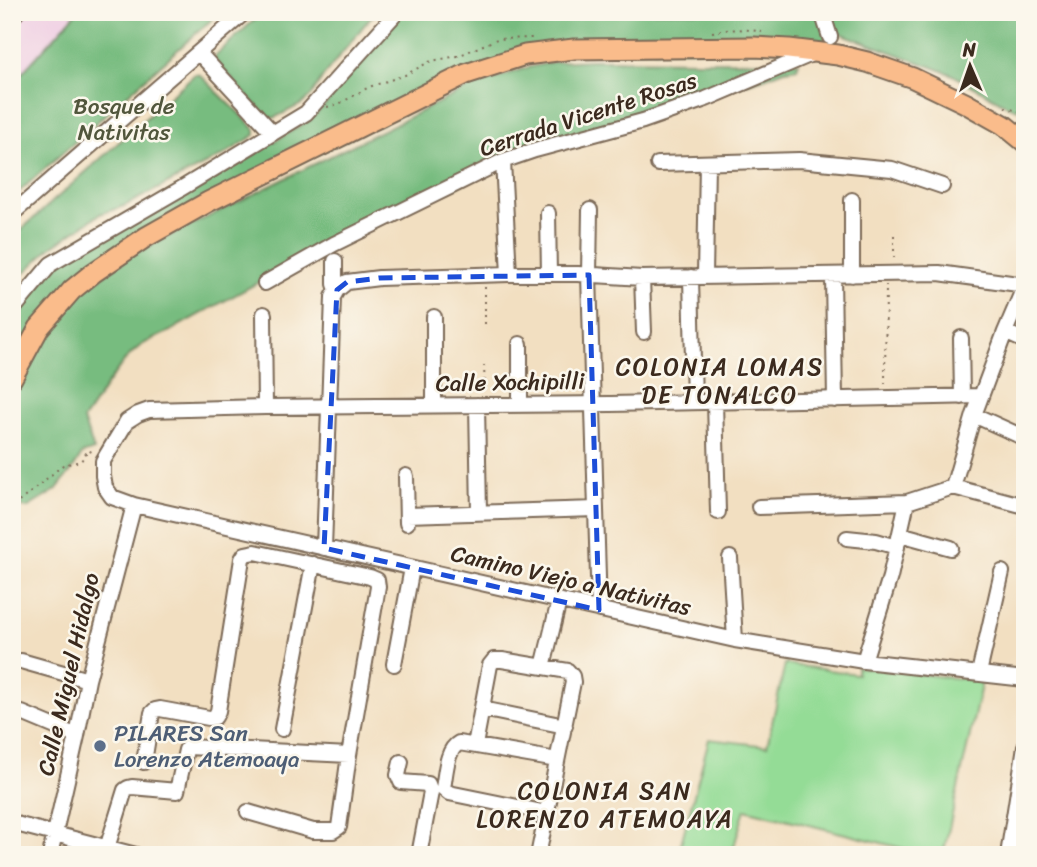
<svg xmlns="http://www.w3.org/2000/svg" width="1037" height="867" viewBox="0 0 1037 867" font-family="Sriracha,sans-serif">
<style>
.built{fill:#f0d0e4}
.green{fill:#94dc96;stroke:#68835a;stroke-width:2}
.forest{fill:#77bc7f;stroke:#59734e;stroke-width:2}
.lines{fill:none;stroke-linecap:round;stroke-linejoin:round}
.minor-casing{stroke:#7b6957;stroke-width:18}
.major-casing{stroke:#7b6957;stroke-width:23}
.path{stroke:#7b6957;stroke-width:2;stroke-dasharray:2 5;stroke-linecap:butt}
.minor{stroke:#fff;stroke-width:14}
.major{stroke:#fabc8b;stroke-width:19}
.marked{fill:none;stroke:#1d4ed8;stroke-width:5;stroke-dasharray:14 9;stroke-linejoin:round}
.service-dot{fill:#5c6f8a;stroke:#fbf7ec;stroke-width:2.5}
.labels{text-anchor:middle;stroke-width:5;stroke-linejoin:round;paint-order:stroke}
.park-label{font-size:23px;fill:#51563c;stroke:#fbf7ec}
.street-label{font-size:23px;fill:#3b2a1e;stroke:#fbf7ec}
.service-label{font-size:23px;fill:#4e5e75;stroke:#fbf7ec;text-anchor:start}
.neighbourhood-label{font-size:24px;letter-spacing:2px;fill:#3b2a1e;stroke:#fbf7ec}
</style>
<rect width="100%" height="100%" fill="#fbf7ec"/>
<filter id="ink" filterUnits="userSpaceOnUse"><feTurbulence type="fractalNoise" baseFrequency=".0143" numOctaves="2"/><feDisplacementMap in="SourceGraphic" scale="14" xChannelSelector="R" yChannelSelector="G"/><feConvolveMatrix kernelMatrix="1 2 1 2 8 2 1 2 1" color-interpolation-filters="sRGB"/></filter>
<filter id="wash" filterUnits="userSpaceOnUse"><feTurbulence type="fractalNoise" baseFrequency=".00686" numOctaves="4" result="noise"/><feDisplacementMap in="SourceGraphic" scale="28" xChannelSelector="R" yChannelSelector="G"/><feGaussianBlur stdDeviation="1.57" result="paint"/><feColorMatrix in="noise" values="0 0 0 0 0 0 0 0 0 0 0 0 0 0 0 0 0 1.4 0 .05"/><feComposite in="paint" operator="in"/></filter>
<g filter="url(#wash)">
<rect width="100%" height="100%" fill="#f2dfc1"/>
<path class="built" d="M12,12H77L12,84Z"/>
<path class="green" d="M785,664L857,674V667L982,681L943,855H930L745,809L732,853L679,851L709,739L767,746Z"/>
<path class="forest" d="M77,12H220L12,198V84Z
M263,12H378L370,18L323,77L311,96L302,104L274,118L267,117L259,109L215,60V56Z
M400,12H818L825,35L826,49L538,51L114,249L12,366V324L26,298L62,261L153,208L232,167L310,120L326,104Z
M828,12H1025V111L1010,107L951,74L834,31Z
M592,60L799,62L797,68L785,70L764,78L572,135L297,257L295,261C255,286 213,306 172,330C162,336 148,340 139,347C118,363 99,398 83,420L94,450L82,454L74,467L56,490L27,508L12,505V393L28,362L46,333L85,289L133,254L468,88L526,68L554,62Z
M195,74L200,75L251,125L255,130V135L222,156L124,206L100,214L50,248L12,285V238Z"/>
</g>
<g filter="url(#ink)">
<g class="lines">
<defs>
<path id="minor" d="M822,12L830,37
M12,17L17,12
M199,53L273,133
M503,161L509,274
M658,164L799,160L892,169L942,186
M590,210L589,275L599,610
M548,213L549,274
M12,214L245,12
M335,261V284L337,290
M852,275V200
M705,276L707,163
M833,276L835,400
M691,277L694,402
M642,278L644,332
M265,283L334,244L503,161L535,150L643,121L706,99L814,53
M12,313L15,307L51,264L182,188L306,113L397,12
M264,314L265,407
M434,317V405
M1005,332L1025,341
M961,338L962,397
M520,344V404
M981,396L611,404L265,407L149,410L138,414L127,421L103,461V476L105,487L112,497L134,505L735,640L864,661L1025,679
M715,402L718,512
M477,405L479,512
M974,415L1025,438
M406,476L407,523
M953,487L1025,506
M759,507L907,502
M407,515L596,509
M900,534L951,548
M847,538L876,541L897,547
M324,548L333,297L337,290L347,282L379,278L509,274H578L642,278L939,273L1025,285L1005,332L974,415L953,487
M730,558L735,640
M21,661L88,680
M864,661L890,577L907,502L953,487
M394,664L412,568
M543,667L559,601
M979,673L1002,572
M482,709L565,726
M12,711L22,713L77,736
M282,729L313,564
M475,745L490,665L494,660H502L568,671L572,676L573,682L539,851
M144,762L152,713L155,710L160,709L209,718L215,717L218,711L242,559L245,554L255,552L370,577L377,580L378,587L349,755L339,827L333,831H313L248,812
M401,762L398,775L401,782L428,784L431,792L419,855
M547,813L449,793L443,788C446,773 446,750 459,743L557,760
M12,823L136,855
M107,848L125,790L128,788L132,787L177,791L186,750L188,747L349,755
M50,855L77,736L88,680L134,505
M1008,855L1025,746"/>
<path id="major" d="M12,378L39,328L72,290L93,273L146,237L208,202L466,74L525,55L574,49L754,47L789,49L838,55L867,62L913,78L965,103L1004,125L1025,142"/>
</defs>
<use href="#minor" class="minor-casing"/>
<use href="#major" class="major-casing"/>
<path class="path" d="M712,32C729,29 744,28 762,32
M327,107L339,104L369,87L405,75L431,61L458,56L497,39L532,38
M1005,107L1025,114
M894,235V261
M485,287V326
M484,365L485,392
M885,384L886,285
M12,504L20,501L63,465L81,461L88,450L95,454"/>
<use href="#minor" class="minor"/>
<use href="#major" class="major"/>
</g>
</g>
<path class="marked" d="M589,275L599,610L324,548L337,290L347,282L379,278Z"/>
<circle class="service-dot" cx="100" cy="746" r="7"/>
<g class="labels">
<g class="park-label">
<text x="124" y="114">Bosque de<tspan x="124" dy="26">Nativitas</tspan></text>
</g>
<g class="street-label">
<text transform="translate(588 114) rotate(-18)" y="8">Cerrada Vicente Rosas</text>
<text transform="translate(510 382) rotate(-1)" y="8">Calle Xochipilli</text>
<text transform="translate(571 580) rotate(13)" y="8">Camino Viejo a Nativitas</text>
<text transform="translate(68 674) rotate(-77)" y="8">Calle Miguel Hidalgo</text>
</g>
<g class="service-label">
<text x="114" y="741">PILARES San<tspan x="114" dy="26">Lorenzo Atemoaya</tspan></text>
</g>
<g class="neighbourhood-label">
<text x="720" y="375">COLONIA LOMAS<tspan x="720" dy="28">DE TONALCO</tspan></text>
<text x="605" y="799">COLONIA SAN<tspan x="605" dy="28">LORENZO ATEMOAYA</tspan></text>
</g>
</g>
<rect width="1037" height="867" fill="none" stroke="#fbf7ec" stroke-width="42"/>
<g transform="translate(970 66) rotate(358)" stroke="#fbf7ec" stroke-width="5" paint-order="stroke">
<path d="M0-5L12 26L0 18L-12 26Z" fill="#3b2a1e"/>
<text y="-10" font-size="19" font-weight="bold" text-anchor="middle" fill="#3b2a1e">N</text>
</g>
</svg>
